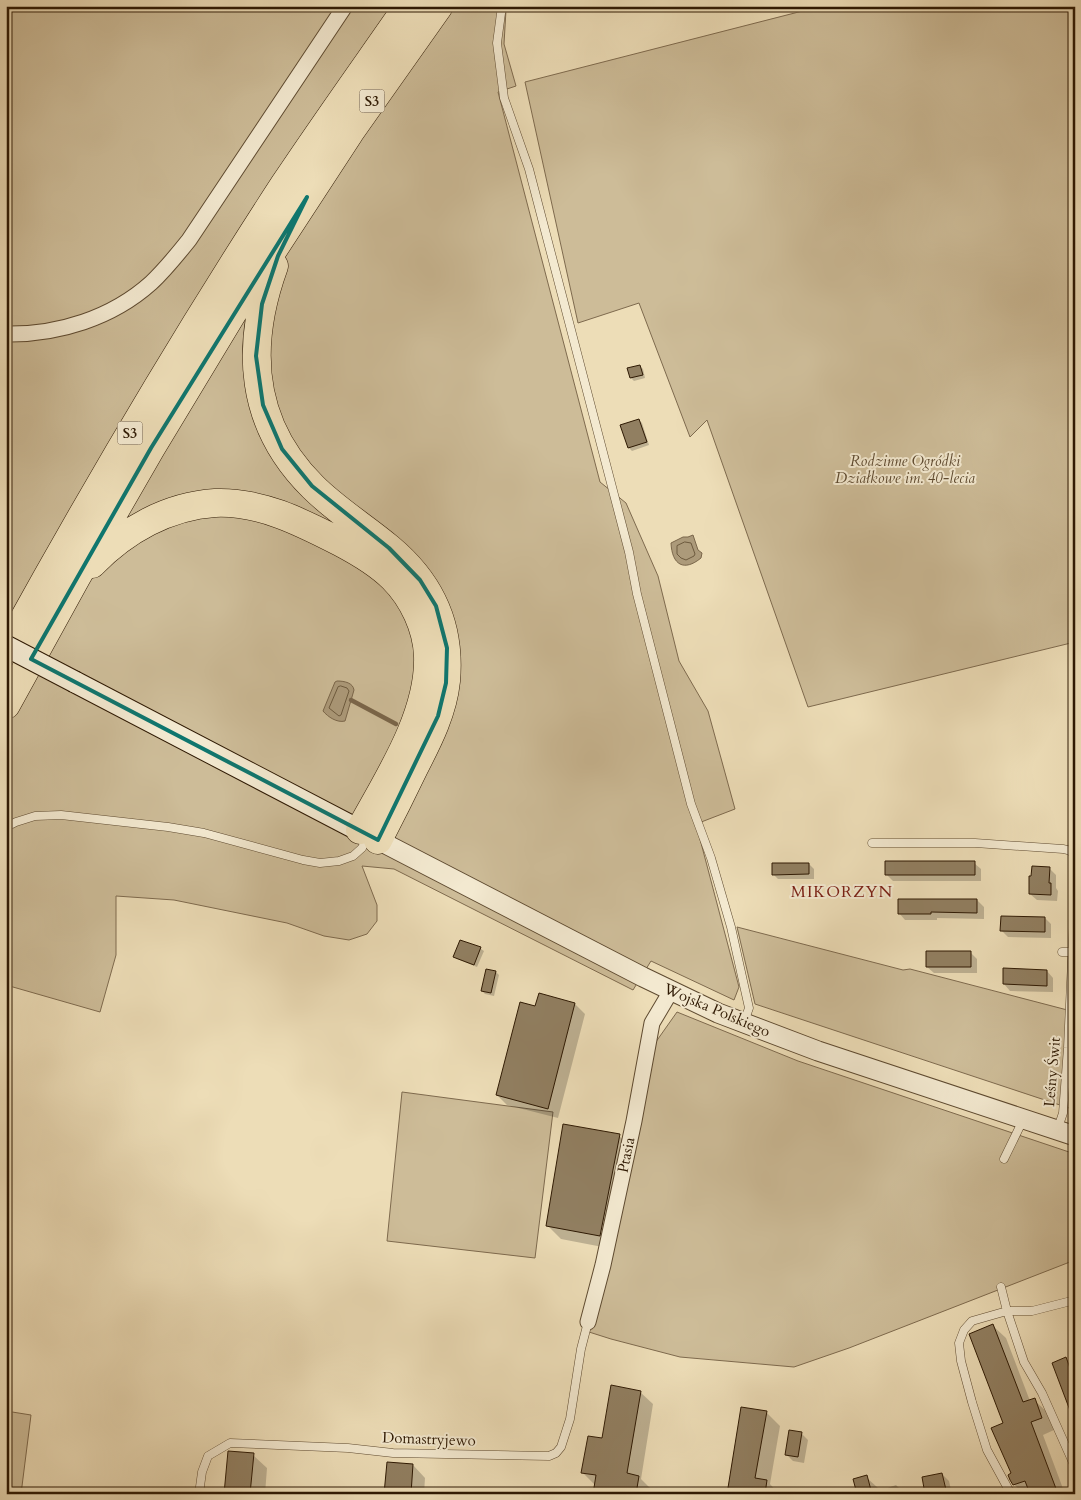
<svg xmlns="http://www.w3.org/2000/svg" width="1081" height="1500" viewBox="0 0 1081 1500" font-family="Cardo,serif">
<style>
.green{fill:#cdbc98;stroke:#7e6a4e}
.water{fill:#ac9a7a;stroke:#7a664a}
.shadow{fill:#0003}
.lines{fill:none;stroke-linecap:round;stroke-linejoin:round}
.shore{stroke:#6d5a3e;stroke-width:1}
.stream{stroke:#7a664a;stroke-width:4.5}
.building{fill:#917f61;stroke:#2e1903}
.service-casing{stroke:#5e4a30;stroke-width:9}
.minor-casing{stroke:#5e4a30;stroke-width:17}
.tertiary-casing{stroke:#5e4a30;stroke-width:21}
.secondary-casing{stroke:#2e1903;stroke-width:23}
.motorway-casing{stroke:#2e1903;stroke-width:29}
.service{stroke:#f3e9d0;stroke-width:8}
.minor{stroke:#f3e9d0;stroke-width:15}
.tertiary{stroke:#f3e9d0;stroke-width:19}
.secondary{stroke:#f3e9d0;stroke-width:21}
.motorway{stroke:#edddb7;stroke-width:28}
.secondary-bridge-casing{stroke:#2e1903;stroke-width:23;stroke-linecap:butt}
.secondary-bridge{stroke:#f3e9d0;stroke-width:21}
.marked{fill:none;stroke:#0f766e;stroke-width:4;stroke-linejoin:round}
.labels{text-anchor:middle;stroke-width:4;stroke-linejoin:round;paint-order:stroke}
.shield{fill:#f3e9d0;stroke:#695740;stroke-width:1}
.shield-label{font-size:14px;font-weight:bold;fill:#2e1903}
.park-label{font-size:15px;font-style:italic;fill:#5e4a30;stroke:#f3e9d0}
.street-label{font-size:15px;fill:#2e1903;stroke:#f3e9d0}
.neighbourhood-label{font-size:16px;letter-spacing:1px;fill:#7a1f14;stroke:#f3e9d0}
</style>
<rect width="100%" height="100%" fill="#edddb7"/>
<filter id="stains"><feTurbulence type="fractalNoise" baseFrequency=".004" numOctaves="4"/><feColorMatrix values="0 0 0 0 .2 0 0 0 0 .09 0 0 0 0 .02 0 0 0 .5 -.17"/></filter>
<radialGradient id="worn" r=".72"><stop offset=".6" stop-color="#630" stop-opacity="0"/><stop offset="1" stop-color="#630" stop-opacity=".3"/></radialGradient>
<path class="green" d="M6,6H508L506,10L504,44L516,86L498,92L600,482L626,503L658,576L679,661L708,711L735,809L696,824L739,987L734,1000L651,961L633,990L394,869L362,866L377,905V921L367,934L349,940L324,936L287,923L174,900L116,896V955L100,1012L6,985Z
M822,6H1075V642L808,707L707,420L690,437L639,303L578,323L525,82Z
M737,927L903,970L910,969L1075,1012V1110L755,1004Z
M677,1012L798,1061L1075,1154V1260L849,1348L794,1367L680,1357L611,1339L589,1332L653,1046Z
M402,1092L553,1112L535,1258L387,1241Z
M6,1411L31,1415L21,1494H6Z"/>
<path class="water" d="M693,535L698,550L702,553L701,558C684,572 672,565 671,543L683,537H688Z
M337,681C345,681 353,683 354,690L345,721C337,723 328,717 323,711L335,682Z"/>
<path class="shadow" d="M640,366L643,369L645,378L634,381L631,378L629,369Z
M639,420L642,423L649,445L632,451L629,448Z
M974,863L981,869V881H893L887,875Z
M809,864L814,869V879H778L773,874Z
M1049,868L1056,875V888L1058,891L1057,901L1037,900L1030,894Z
M977,900L984,907V919L937,918V920H905L899,913Z
M1045,918L1051,924V938L1008,937L1001,930Z
M461,941L481,949L484,951L477,967L457,959L455,957Z
M970,952L977,959V973H934L927,967Z
M1047,971L1053,978V992L1010,991L1004,984Z
M496,972L499,975L494,996L485,994L482,991Z
M539,995L575,1004L585,1014L558,1118L507,1105L497,1095L536,1008Z
M619,1136L633,1149L613,1249L561,1239L547,1225Z
M993,1326L1006,1338L1030,1401L1034,1400L1047,1412L1054,1430L1043,1435L1065,1494H1023L1014,1484Z
M1065,1359L1072,1366L1075,1374V1416L1072,1413Z
M640,1392L653,1404L641,1479L651,1489V1494H594L596,1486L582,1472L603,1439Z
M766,1412L780,1426L770,1484L779,1494H729Z
M801,1433L808,1440L804,1463L793,1461L787,1455Z
M253,1455L267,1468L265,1494H226Z
M413,1465L425,1478L424,1494H386Z
M942,1474L949,1481L952,1494H927Z
M866,1477L878,1488L879,1491L896,1485L905,1494H859Z"/>
<g class="lines">
<path class="shore" d="M685,542L691,543L695,554L694,556L686,560L681,558L677,554V546Z
M341,686L347,688L349,691L341,715L339,716L329,708L338,687Z"/>
<path class="stream" d="M351,700L396,724"/>
</g>
<path class="building" d="M640,365L643,375L630,378L627,368Z
M639,419L647,442L628,448L620,425Z
M885,861H975V875H885Z
M772,863H809V874L772,875Z
M1032,866L1050,867L1049,883H1051V895L1029,894V876H1031Z
M898,899H977V913L931,912V914H898Z
M1001,916L1045,917V932L1000,931Z
M460,940L481,947L474,965L453,957Z
M926,951H971V967H926Z
M1003,968L1047,970V986L1003,984Z
M486,969L496,971L491,993L481,991Z
M539,993L575,1003L548,1109L496,1095L520,1002L535,1006Z
M563,1124L620,1134L600,1236L546,1226Z
M993,1324L1023,1402L1035,1398L1042,1418L1031,1422L1058,1494H1030L1025,1481L1013,1485L1010,1480L1008,1475L1011,1473L991,1428L1003,1423L969,1334Z
M1066,1357L1075,1382L1074,1421L1052,1363Z
M611,1385L641,1391L627,1473L639,1476L636,1494H593L596,1475L581,1473L588,1436L602,1438Z
M741,1407L767,1411L755,1478L767,1480L765,1494H727Z
M789,1430L802,1432L798,1457L785,1455Z
M228,1451L254,1453L250,1494H224Z
M387,1462L413,1464L411,1494H384Z
M942,1473L947,1494H925L922,1477Z
M867,1475L872,1494H857L853,1479Z"/>
<g class="lines">
<defs>
<path id="service" d="M502,6L497,43L504,98L529,169L629,552L637,594L691,804L711,858L731,927L749,1008L744,1022
M6,827L16,822L35,816L61,815L168,827L204,833L303,860L320,863L339,861L353,856L362,848L367,837
M872,843H975L1063,849C1069,850 1073,851 1075,858
M1062,952H1072
M1057,1131L1063,1113L1068,1048L1075,895
M1004,1159L1023,1120
M1001,1287L1007,1311L1024,1362L1042,1393L1075,1467
M199,1494L202,1472L208,1456L230,1443L348,1448L393,1453L549,1456L556,1453L561,1447L570,1419L581,1349L588,1322
M1011,1494L987,1450L972,1402L961,1361L959,1343L964,1330L972,1321L1007,1311H1032L1075,1300"/>
<path id="minor" d="M6,334C58,335 112,318 151,283C165,270 177,255 189,240L345,6
M588,1322L603,1265L634,1121L652,1023L671,991"/>
<path id="tertiary" d="M378,840L643,977L718,1013L818,1051L1075,1136"/>
<path id="secondary" d="M75,682L372,837"/>
<path id="motorway" d="M274,266C245,346 249,424 313,487C336,510 364,527 389,548C431,583 451,626 446,681C443,711 429,739 415,766C403,791 391,815 378,840
M92,564C125,530 168,506 215,503C260,501 301,522 340,542C359,552 378,563 393,578C413,598 427,628 428,656C430,716 387,780 360,830
M6,651C93,493 185,337 284,185C324,125 367,65 408,6
M6,705L76,578L151,448L241,299L350,132L439,6"/>
</defs>
<use href="#service" class="service-casing"/>
<use href="#minor" class="minor-casing"/>
<use href="#tertiary" class="tertiary-casing"/>
<use href="#secondary" class="secondary-casing"/>
<use href="#motorway" class="motorway-casing"/>
<use href="#service" class="service"/>
<use href="#minor" class="minor"/>
<use href="#tertiary" class="tertiary"/>
<use href="#secondary" class="secondary"/>
<use href="#motorway" class="motorway"/>
<defs>
<path id="secondary-bridge" d="M6,646L75,682"/>
</defs>
<use href="#secondary-bridge" class="secondary-bridge-casing"/>
<use href="#secondary-bridge" class="secondary-bridge"/>
</g>
<path class="marked" d="M307,197L278,256L262,304L256,356L263,405L282,449L312,486L389,548L420,580L436,606L447,648L446,683L438,716L378,840L31,659L151,448Z"/>
<g class="labels">
<g class="shield">
<rect x="359.5" y="89.5" width="25" height="23" rx="4"/>
<rect x="117.5" y="421.5" width="25" height="23" rx="4"/>
</g>
<g class="shield-label">
<text x="372" y="106">S3</text>
<text x="130" y="438">S3</text>
</g>
<g class="park-label">
<text x="905" y="466">Rodzinne Ogródki<tspan x="905" dy="17">Działkowe im. 40-lecia</tspan></text>
</g>
<g class="street-label">
<text transform="translate(717 1010) rotate(23)" y="5">Wojska Polskiego</text>
<text transform="translate(1052 1072) rotate(-85)" y="5">Leśny Świt</text>
<text transform="translate(626 1155) rotate(-78)" y="5">Ptasia</text>
<text transform="translate(429 1439) rotate(2)" y="5">Domastryjewo</text>
</g>
<g class="neighbourhood-label">
<text x="842" y="897">MIKORZYN</text>
</g>
</g>
<rect width="1081" height="1500" fill="none" stroke="#edddb7" stroke-width="25"/>
<rect x="8" y="8" width="1066" height="1485" fill="none" stroke="#2e1903" stroke-width="2.5"/>
<rect x="12" y="12" width="1056" height="1475" fill="none" stroke="#2e1903"/>
<rect width="100%" height="100%" filter="url(#stains)"/>
<rect width="100%" height="100%" fill="url(#worn)"/>
</svg>
